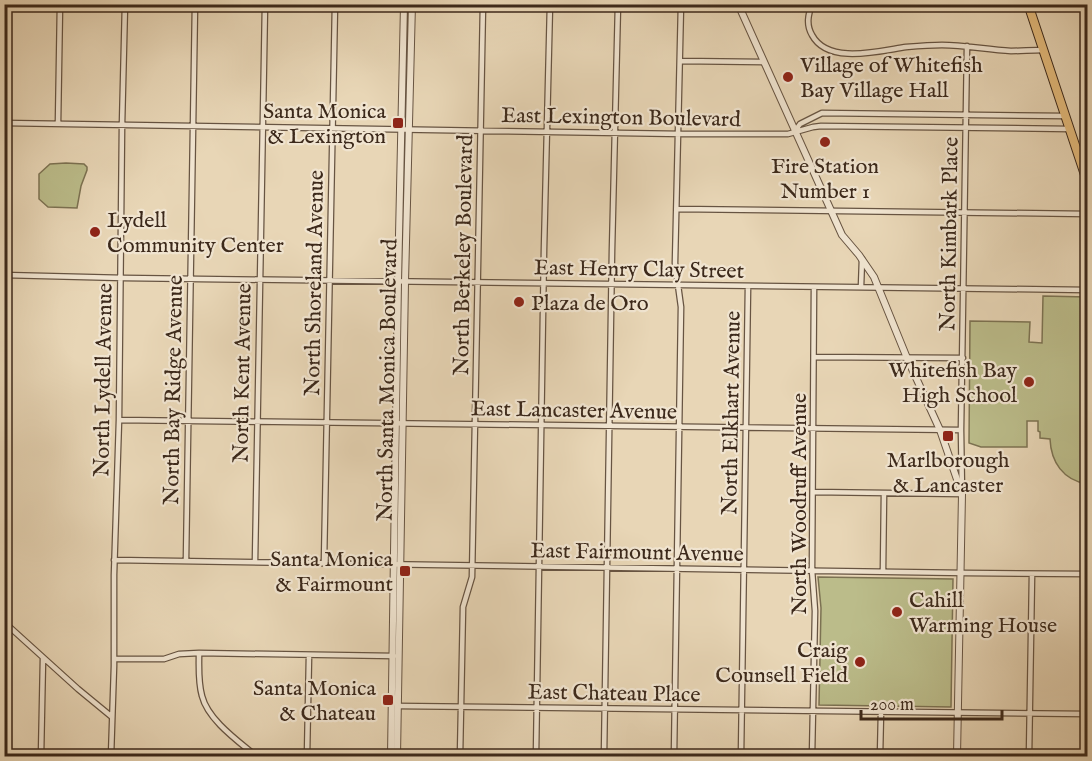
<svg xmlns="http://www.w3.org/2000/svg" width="1092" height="761" viewBox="0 0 1092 761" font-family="'IM FELL English',serif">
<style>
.green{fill:#bbbc8a;stroke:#7c7252;stroke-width:1.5}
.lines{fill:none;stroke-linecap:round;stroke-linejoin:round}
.minor-casing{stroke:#675442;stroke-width:7}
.tertiary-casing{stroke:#675442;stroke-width:8}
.primary-casing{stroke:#3c291b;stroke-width:10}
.minor{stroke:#f0e4d0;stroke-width:4.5}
.tertiary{stroke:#f0e4d0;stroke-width:6}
.primary{stroke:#e4bb7b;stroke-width:8}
.poi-dot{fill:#8f2418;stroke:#f0e4d0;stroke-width:2}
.labels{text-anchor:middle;stroke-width:4.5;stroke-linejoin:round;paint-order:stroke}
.poi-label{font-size:22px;fill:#3c291b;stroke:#f0e4d0;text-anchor:end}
.street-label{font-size:22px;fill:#3c291b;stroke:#f0e4d0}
</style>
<rect width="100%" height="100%" fill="#e8d6b6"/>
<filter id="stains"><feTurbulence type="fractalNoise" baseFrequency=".00333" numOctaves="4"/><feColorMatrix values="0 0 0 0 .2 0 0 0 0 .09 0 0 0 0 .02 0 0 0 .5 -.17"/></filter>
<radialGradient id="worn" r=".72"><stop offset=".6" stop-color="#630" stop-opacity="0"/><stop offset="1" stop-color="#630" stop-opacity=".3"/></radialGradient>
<path class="green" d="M66,163L84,164L87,167V170L81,186L77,208L48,207L39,199V174L50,164Z
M1043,296L1087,297V484C1063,480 1051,462 1050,439L1040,438V432L1038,431V421H1027V447H981L969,443L970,321L1030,322L1029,342L1042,343Z
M818,577L953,579L951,707L819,705L821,608Z"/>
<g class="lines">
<defs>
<path id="minor" d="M812,4C808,15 806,25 812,35C828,65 879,51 906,47C918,46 930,45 942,45C965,45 988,50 1011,51C1021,51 1032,50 1043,50
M680,61L763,62
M4,123L683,134H788L813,127L821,126L1070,129
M58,124L60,4
M795,131L800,124L822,113L1065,116
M677,209L1088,214
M4,275L124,278L1088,290
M861,287L862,259
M814,357L963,358
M119,420L961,430
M813,492L962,494L961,430L967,46
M114,560L966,573L1088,574
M186,560L195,4
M255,562L265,4
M324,562L335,4
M883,571L884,493
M4,622L78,689L112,717
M199,653C199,667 198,682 202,696C208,720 238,741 256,756
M114,659H164L179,654L199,653L394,656
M397,706L1088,714
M41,756L43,658
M111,756L114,666V575L119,420L122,125L125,4
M307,756L309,655
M460,756L463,607L472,577L483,4
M536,756L544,249L550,4
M604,756L612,250L618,4
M674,756L681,307L675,263L681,4
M741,756L748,286
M812,756L815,611L812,570L814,287
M880,756L881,712
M1029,756L1032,574"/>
<path id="tertiary" d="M738,4L842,235L859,255L874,277L907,358L940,430L962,494L957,756
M391,756L398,282L404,4
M397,756L405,282L412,4"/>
<path id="primary" d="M1028,4L1088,184"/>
</defs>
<use href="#minor" class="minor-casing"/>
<use href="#tertiary" class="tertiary-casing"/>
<use href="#primary" class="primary-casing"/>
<use href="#minor" class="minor"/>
<use href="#tertiary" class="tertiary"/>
<use href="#primary" class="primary"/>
</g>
<g class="poi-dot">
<circle cx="788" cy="77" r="6"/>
<rect x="392" y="117" width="12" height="12" rx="3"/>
<circle cx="825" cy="142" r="6"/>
<circle cx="95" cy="232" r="6"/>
<circle cx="519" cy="302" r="6"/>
<circle cx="1029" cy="382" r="6"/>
<rect x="942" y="430" width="12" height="12" rx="3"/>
<rect x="399" y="565" width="12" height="12" rx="3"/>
<circle cx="897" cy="612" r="6"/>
<circle cx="860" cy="662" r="6"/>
<rect x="382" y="694" width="12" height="12" rx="3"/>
</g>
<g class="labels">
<g class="poi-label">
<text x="800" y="72" text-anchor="start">Village of Whitefish<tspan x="800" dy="25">Bay Village Hall</tspan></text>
<text x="386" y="118">Santa Monica<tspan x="386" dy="25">&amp; Lexington</tspan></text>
<text x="825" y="173" text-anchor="middle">Fire Station<tspan x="825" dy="25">Number 1</tspan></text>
<text x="107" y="227" text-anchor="start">Lydell<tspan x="107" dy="25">Community Center</tspan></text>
<text x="531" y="310" text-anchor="start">Plaza de Oro</text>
<text x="1017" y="377">Whitefish Bay<tspan x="1017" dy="25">High School</tspan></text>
<text x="948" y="467" text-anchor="middle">Marlborough<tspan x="948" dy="25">&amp; Lancaster</tspan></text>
<text x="393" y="566">Santa Monica<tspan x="393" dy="25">&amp; Fairmount</tspan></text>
<text x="909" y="607" text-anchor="start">Cahill<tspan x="909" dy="25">Warming House</tspan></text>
<text x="848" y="657">Craig<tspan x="848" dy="25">Counsell Field</tspan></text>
<text x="376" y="695">Santa Monica<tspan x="376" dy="25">&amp; Chateau</tspan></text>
</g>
<g class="street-label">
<text transform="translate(621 116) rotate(1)" y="8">East Lexington Boulevard</text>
<text transform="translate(948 234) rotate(-89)" y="8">North Kimbark Place</text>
<text transform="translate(462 255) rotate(-89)" y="8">North Berkeley Boulevard</text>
<text transform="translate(639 268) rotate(1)" y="8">East Henry Clay Street</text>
<text transform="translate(313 283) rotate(-89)" y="8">North Shoreland Avenue</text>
<text transform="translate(241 373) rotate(-89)" y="8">North Kent Avenue</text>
<text transform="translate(102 380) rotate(-89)" y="8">North Lydell Avenue</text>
<text transform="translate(386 380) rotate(-89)" y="8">North Santa Monica Boulevard</text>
<text transform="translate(172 390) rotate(-89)" y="8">North Bay Ridge Avenue</text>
<text transform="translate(574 409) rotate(1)" y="8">East Lancaster Avenue</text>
<text transform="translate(730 413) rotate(-89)" y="8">North Elkhart Avenue</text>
<text transform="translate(798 504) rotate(-90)" y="8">North Woodruff Avenue</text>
<text transform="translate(637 551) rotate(1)" y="8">East Fairmount Avenue</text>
<text transform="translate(614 692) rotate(1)" y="8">East Chateau Place</text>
</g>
</g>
<rect width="1092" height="761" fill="none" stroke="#e8d6b6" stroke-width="24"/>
<rect x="6" y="6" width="1080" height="749" fill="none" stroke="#3c291b" stroke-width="3"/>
<rect x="12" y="12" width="1068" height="737" fill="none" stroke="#3c291b" stroke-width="1.5"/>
<path d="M861 710v9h141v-9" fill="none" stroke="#3c291b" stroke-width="3"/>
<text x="870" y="710" font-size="18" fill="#3c291b" stroke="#f0e4d0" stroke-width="4.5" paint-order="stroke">200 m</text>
<rect width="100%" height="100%" filter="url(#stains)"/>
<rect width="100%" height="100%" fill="url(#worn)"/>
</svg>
